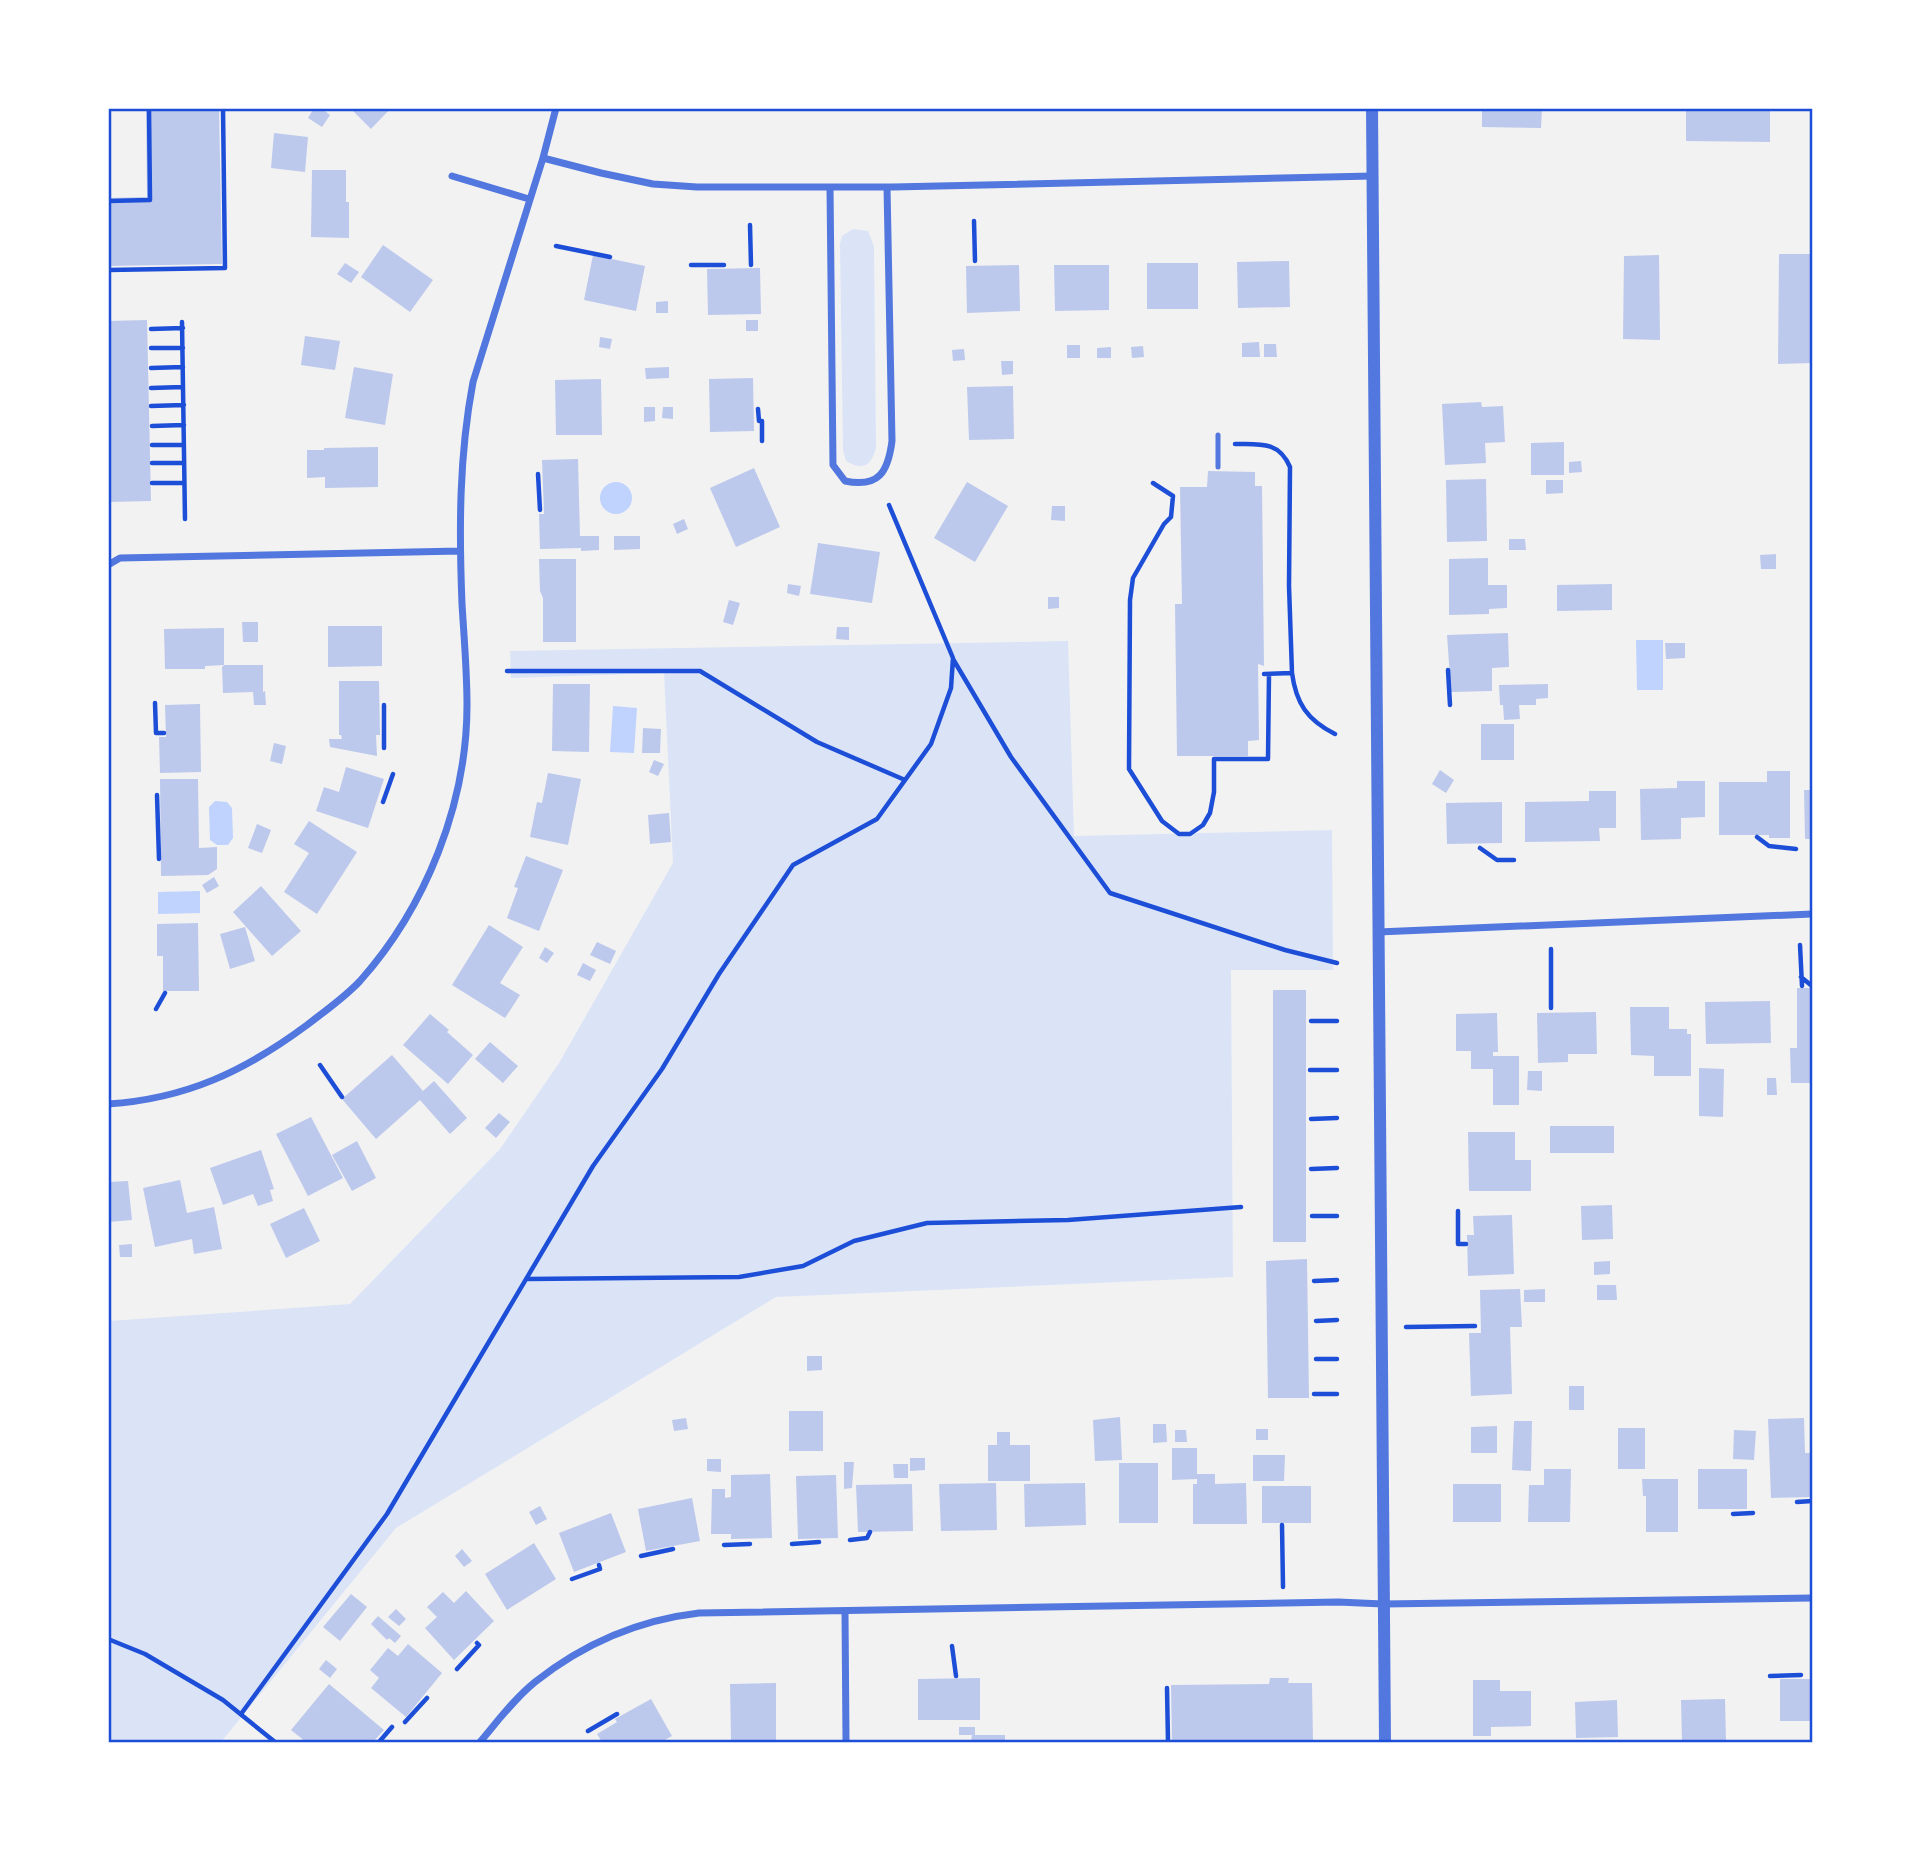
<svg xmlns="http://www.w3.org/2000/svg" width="1921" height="1851" viewBox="0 0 1921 1851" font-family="Cabin,sans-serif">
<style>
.green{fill:#dbe4f7}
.water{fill:#bfd3fe}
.building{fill:#bdc9ec}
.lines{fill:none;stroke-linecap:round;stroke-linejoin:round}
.path{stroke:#1d4ed8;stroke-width:4.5}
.service{stroke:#5277de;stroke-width:5}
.minor{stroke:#5277de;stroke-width:7}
.tertiary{stroke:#5277de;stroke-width:12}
.neatline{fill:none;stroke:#1d4ed8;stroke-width:2.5}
</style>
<rect width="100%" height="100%" fill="#f2f2f2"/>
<path class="green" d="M853,229L868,231L874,246L876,448C871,466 863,471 846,461L843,450L840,244L842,236Z
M1068,641L1074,836L1332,830L1333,970H1231L1233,1277L776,1297L396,1528L221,1742H109V1321L350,1304L500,1149L559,1063L673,863L664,673L511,678L510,651Z"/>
<path class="water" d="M600 498a16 16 0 1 1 32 0a16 16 0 1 1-32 0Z
M1636,640H1663V690H1637Z
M613,706L637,708L634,753L610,752Z
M215,801L227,802L232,808L233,838L228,845H217L210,840L209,807Z
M200,891V913L158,914V892Z"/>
<path class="building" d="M146,108H219L222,264L108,266V198L147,197Z
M314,108H321L330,115L322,127L308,118Z
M350,108H391L371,129Z
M1482,108H1542L1541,128L1482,127Z
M1686,108H1770V142L1686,141Z
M274,133L308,137L305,172L271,168Z
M312,170H346V202H349V238L311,237Z
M383,245L433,280L410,312L361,277Z
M1779,254H1812V363L1778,364Z
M593,255L645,266L636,311L584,300Z
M1659,255L1660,340L1623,339L1624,256Z
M1289,261L1290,307L1238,308L1237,262Z
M345,263L359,272L351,283L337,274Z
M1147,263H1198V309H1147Z
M1019,265L1020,311L967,313L966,266Z
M1054,265H1109V310L1055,311Z
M760,268L761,314L708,315L707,269Z
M668,301V313H656V302Z
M147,320L151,501L108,502V321Z
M746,320H758V331H746Z
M305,336L340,341L335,370L301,365Z
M600,337L612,339L610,349L599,347Z
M1259,342L1260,357H1242V343Z
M1264,344H1276L1277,357H1264Z
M1067,345H1080V358H1067Z
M1143,346L1144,357L1132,358L1131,347Z
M1111,347V358H1097V348Z
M964,349L965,360L953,361L952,350Z
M1001,361H1013V374L1002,375Z
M354,367L393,374L385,425L345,418Z
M669,367V378L646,379L645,368Z
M753,378L754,431L710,432L709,379Z
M601,379L602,435H556L555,380Z
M1013,386L1014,439L969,440L967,387Z
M1481,402L1482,407L1503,406L1505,442L1485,443L1486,463L1445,465L1442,404Z
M644,407H655V421L644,422Z
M663,407H673V419L662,418Z
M1564,442V475H1531V443Z
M378,447V487L325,488V477L307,478V450H324V448Z
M578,459L580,536H599V550L581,551V548L540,549L539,514H544L542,460Z
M1581,461L1582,472L1569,473V462Z
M754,468L780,527L736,547L710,488Z
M1208,471L1255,472V486H1262L1264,666L1258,664L1259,740L1248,741V756H1177L1175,604H1182L1180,487H1207Z
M1486,479L1487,541L1447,542L1446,480Z
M1546,480H1563V493L1546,494Z
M967,482L1008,506L975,562L934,538Z
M1052,506H1065V521L1051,520Z
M684,519L688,529L677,534L673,524Z
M614,536H640V549L614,550Z
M1509,539H1525L1526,550H1509Z
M818,543L880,552L872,603L810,594Z
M1776,554V569H1761L1760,555Z
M1488,558V585H1507V608L1489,609V614L1449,615V559Z
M539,559H576V642H543V598L540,591Z
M788,584L801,586L799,596L787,593Z
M1612,584V610L1557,611V585Z
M1048,597H1059V608L1048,609Z
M729,600L740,603L733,625L723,622Z
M242,622H258V642H243Z
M328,626H382V666L328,667Z
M837,627H849V640L836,639Z
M224,628V665L205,666V669H165L164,629Z
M1508,633L1509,667L1492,668V691L1451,692L1447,635Z
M1665,643H1685V658L1666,659Z
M224,665H263V692L265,691L266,705H254L253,692L223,693L222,667Z
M339,681H379L380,735H376L377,756L330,747L329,739H342L341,735H339Z
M553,684H590L589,752L552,751Z
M1548,684V698L1536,699V705H1519L1520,719L1504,720L1503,705H1500L1499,685Z
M200,704L201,772L160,773L159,737H166L165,705Z
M1481,724H1514V760H1481Z
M643,728L661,729L660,753H642Z
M274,743L286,746L282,764L270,761Z
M654,760L664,764L658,776L649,772Z
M346,767L384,779L368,828L316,811L324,787L339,792Z
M1440,770L1454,780L1446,793L1432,784Z
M1767,771H1790V838H1769V835H1719V782H1767Z
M548,773L581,779L568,845L530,837L537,802L542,803Z
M160,779H198L199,848L217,847V869L208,875L161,876Z
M1677,781H1705V817L1681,818V839L1641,840L1640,789L1677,788Z
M1804,790H1812V839H1805Z
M1589,791H1616V828H1599L1600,841L1525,842V802L1589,801Z
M1502,802V843L1447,844L1446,803Z
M669,813L671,842L650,844L648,815Z
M309,821L357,852L317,914L284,892L309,853L294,844Z
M257,824L271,830L262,853L248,848Z
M526,856L563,870L539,931L507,918L518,888L514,887Z
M214,877L219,886L207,893L202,885Z
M261,886L301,931L272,956L233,912Z
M198,923L199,991H163V956H157V924Z
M489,925L523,947L500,983L520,995L505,1018L452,985Z
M245,927L255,961L230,969L220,934Z
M597,942L616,951L610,964L590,955Z
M545,947L554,953L547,963L539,958Z
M583,963L596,970L590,981L577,975Z
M1797,988H1812V1083H1791L1790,1048H1797Z
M1273,990H1306V1242H1273Z
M1770,1001L1771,1043L1706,1044L1705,1002Z
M1630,1007H1669V1029H1687V1034H1691V1076H1654V1056L1631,1055Z
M1596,1012L1597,1054H1568V1062L1538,1063L1537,1013Z
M1497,1013L1498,1052H1493V1056H1519V1105H1493V1069H1471V1051H1456V1014Z
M430,1014L449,1030L447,1032L473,1055L448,1084L403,1045Z
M490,1042L518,1066L503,1083L475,1059Z
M392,1055L423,1091L434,1081L467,1118L450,1134L420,1100L376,1139L342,1099Z
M1699,1068L1724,1069L1723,1117L1699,1116Z
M1528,1071H1542V1091L1527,1090Z
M1767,1078H1776L1777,1095H1767Z
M499,1113L510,1122L496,1138L485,1128Z
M311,1117L343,1178L308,1196L276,1134Z
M1550,1126H1614V1153H1550Z
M1468,1132H1515V1160H1531V1191H1469Z
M357,1141L376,1178L352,1191L332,1155Z
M261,1150L274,1189L270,1190L273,1201L258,1206L253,1194L223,1205L210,1168Z
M180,1180L187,1213L214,1207L222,1249L194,1254L192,1239L155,1247L143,1188Z
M128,1181L132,1220L108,1222V1182Z
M1612,1205L1613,1239L1582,1240L1581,1206Z
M304,1208L320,1241L286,1258L270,1224Z
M1512,1215L1514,1274L1468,1276L1467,1235H1474L1473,1216Z
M132,1244V1257H120L119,1245Z
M1307,1259L1309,1398H1268L1266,1261Z
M1610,1261V1274L1594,1275V1262Z
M1597,1285H1616L1617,1300H1597Z
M1520,1289L1522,1327H1510L1512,1394L1471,1396L1469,1333H1481L1480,1290Z
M1545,1289V1302H1524V1290Z
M807,1356H822V1370L807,1371Z
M1569,1386H1584V1410H1569Z
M789,1411H823V1451H789Z
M1120,1417L1122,1460L1095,1461L1093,1420Z
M686,1418L688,1429L674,1431L672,1420Z
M1804,1418L1805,1453H1812V1497L1771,1498L1768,1419Z
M1514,1421H1532L1531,1471L1512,1470Z
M1153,1424H1166L1167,1442L1153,1443Z
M1497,1426V1453H1471V1427Z
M1618,1428H1645V1469H1618Z
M1256,1429H1268V1440H1256Z
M1175,1430H1186L1187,1442H1175Z
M1734,1430L1756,1431L1754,1460L1733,1459Z
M997,1432H1010V1445H1030V1481H988V1445H997Z
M1172,1448H1197V1474H1215V1484L1246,1483L1247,1524H1193V1484H1197V1479L1172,1480Z
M1253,1455H1285L1284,1481H1253Z
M910,1458H925V1470L910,1471Z
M707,1459H721V1472L707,1471Z
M844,1462H854L852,1488L844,1489Z
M1119,1463H1158V1523H1119Z
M893,1464H908V1478H894Z
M1544,1469H1571L1570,1522H1528L1529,1485H1544Z
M1698,1469H1747V1509H1698Z
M770,1474L772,1538L731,1539V1534H711L712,1489H725V1498L731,1497V1475Z
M836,1475L838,1538L798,1539L796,1476Z
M1642,1479H1678V1532H1646V1496H1643Z
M996,1483L997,1530L941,1531L939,1484Z
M1085,1483L1086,1525L1025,1527L1024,1484Z
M912,1484L913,1531L858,1532L856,1485Z
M1453,1484H1501V1522H1453Z
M1262,1486H1311V1523H1262Z
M692,1498L700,1541L646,1551L638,1509Z
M540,1506L547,1519L536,1525L529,1512Z
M611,1513L626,1552L574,1572L559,1533Z
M534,1543L556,1579L507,1610L485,1574Z
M462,1549L472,1561L464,1567L455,1556Z
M466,1591L494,1621L454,1660L425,1628L437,1617L427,1607L443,1592L454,1603Z
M351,1594L367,1607L340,1641L323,1627Z
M396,1609L406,1619L399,1626L388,1617Z
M378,1616L401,1636L395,1643L389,1638L387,1640L371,1624Z
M408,1644L442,1673L406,1717L371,1688L379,1678L370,1670L388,1648L398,1656Z
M326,1660L337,1669L330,1678L319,1669Z
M980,1678V1720H918V1679Z
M1270,1678H1289L1288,1683H1312L1313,1742H1172L1171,1685L1269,1684Z
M1780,1679H1812V1721H1780Z
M1473,1680H1500V1691H1531V1726L1491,1727V1736H1473Z
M776,1683V1741H731L730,1684Z
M329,1684L384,1730L373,1742H306L291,1730Z
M651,1699L672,1736L661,1742H602L597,1734L617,1722L615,1719Z
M1725,1699L1726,1741L1682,1742L1681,1700Z
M1617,1700L1618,1737L1576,1738L1575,1702Z
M959,1727H975V1735H1005V1742H971L972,1735H959Z"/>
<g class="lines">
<path class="path" d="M108,201L150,200L149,108
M974,221L975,261
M750,225L751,265
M556,246L610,257
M691,265H724
M108,270L225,268L223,108
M182,322L185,519
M151,329L183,328
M151,348H183
M151,368L183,367
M151,388L183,387
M151,406L184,405
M758,409L759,421H762V441
M152,426L184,425
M1235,444C1260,444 1279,441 1290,467L1289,586L1292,673
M152,445H184
M152,463H184
M538,474L540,510
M152,483H184
M1153,483L1173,496L1171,517L1164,524L1133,578L1130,600L1129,769L1162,821L1179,834H1190L1203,825L1210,813L1214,792V759H1268L1269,674
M953,659L1011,757L1110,893L1285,950L1337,963
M1448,670L1450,705
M507,671H700L817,742L905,780
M1264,674L1292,673C1296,703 1307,720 1335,734
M155,703L156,733H164
M384,748V705
M157,795L159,859
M383,802L393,774
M1757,837L1769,846L1796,849
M1480,848L1497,860H1514
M1800,945L1802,986
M1801,977L1812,986
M1551,1008V949
M156,1009L165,993
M1311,1021H1337
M320,1065L342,1097
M1310,1070H1337
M1311,1119L1337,1118
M1311,1169L1337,1168
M1458,1211V1244H1466
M1312,1216H1337
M527,1279L739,1277L803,1266L854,1241L927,1223L1068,1220L1241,1207
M1314,1281L1337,1280
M1316,1321L1337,1320
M1406,1327L1475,1326
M1316,1359H1337
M1314,1394H1337
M1797,1502L1812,1501
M1733,1514L1753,1513
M1282,1525L1283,1587
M850,1540L867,1538L870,1532
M792,1544L819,1542
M724,1545L750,1544
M641,1556L673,1549
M572,1579L600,1569L599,1565
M108,1639L145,1654L223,1700L275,1742
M952,1646L956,1676
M457,1669L479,1645L477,1643
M1770,1676L1801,1675
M1167,1688L1168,1742
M241,1714L387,1514L593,1166L662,1069L719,974L793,865L877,819L931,744L951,688L953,658L889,505
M405,1722L427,1698
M588,1731L617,1714
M379,1742L392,1727"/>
<path class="service" d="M1218,435V467"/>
<path class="minor" d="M543,158L601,173L653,184L697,187H893L1373,176
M452,176L529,199
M830,187L833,465L845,481C879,488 888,472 892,441L887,187
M108,565L120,558L460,551
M1378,932L1812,914
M108,1104C186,1099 245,1071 307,1025C325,1011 344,998 360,981C426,907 467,804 467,705C467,671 464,637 462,604C459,529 459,456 473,382L543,158L556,108
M845,1612L846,1742
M480,1742C497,1722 514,1699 535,1682C583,1644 639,1620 699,1613L1338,1602L1383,1604L1812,1598"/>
<path class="tertiary" d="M1372,108L1385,1742"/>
</g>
<rect width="1921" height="1851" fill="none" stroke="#ffffff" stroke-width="220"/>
<rect x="110" y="110" width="1701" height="1631" class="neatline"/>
</svg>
